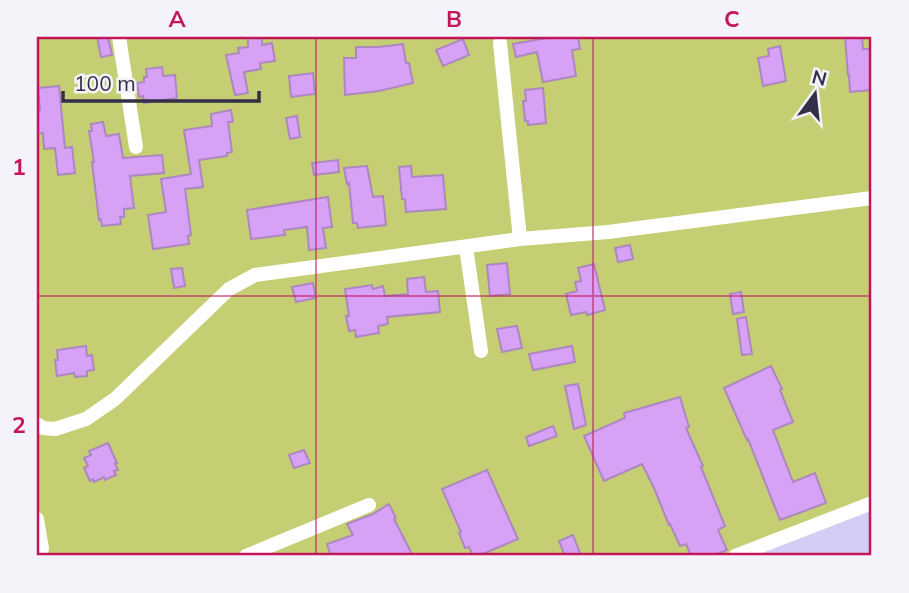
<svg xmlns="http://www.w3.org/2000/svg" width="909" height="593" viewBox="0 0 909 593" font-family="Mulish,sans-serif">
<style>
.green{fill:#c6ce73}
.building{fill:#d7a1f5;stroke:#ac87c0;stroke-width:2}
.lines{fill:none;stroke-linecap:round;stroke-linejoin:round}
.minor{stroke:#fff;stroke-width:14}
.grid{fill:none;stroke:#c2185b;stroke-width:2;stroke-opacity:0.55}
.neatline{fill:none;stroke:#c2185b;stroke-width:2.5}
.grid-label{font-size:23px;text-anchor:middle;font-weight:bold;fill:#c2185b}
</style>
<rect width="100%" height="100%" fill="#d4cdf5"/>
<path class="green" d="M37,37H872V507L740,556H37Z"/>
<path class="building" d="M97,37H108L112,55L101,57Z
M248,37H262V45L272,43L275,61L260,63L261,69L244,72L248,93L235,95L226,55L239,53L238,48L248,47Z
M552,37H578L580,49L572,50L576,76L543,82L537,52L516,57L513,44Z
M845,37H862L863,49H870L872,68V90L850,92L849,75H848Z
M463,39L469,55L443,66L436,50Z
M403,44L406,63H409L413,83L379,91L345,95L344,58H356V47H378Z
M780,46L786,81L763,86L758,58L769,56L768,49Z
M162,67L163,76L175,75L177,98L144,103L143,96L139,97L137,83L144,82V77H147L146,69Z
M313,73L315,94L291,97L289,76Z
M59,86L65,148L72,147L75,173L58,175L55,148L44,149L43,133L38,134L37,110H40L38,88Z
M543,88L546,123L528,125V121H525L523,101H526L525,90Z
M231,110L233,122H228L232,152L227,153V156L199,160L203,187L185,189L191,235L188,236L189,244L153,249L148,215L166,212L161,179L191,174L184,130L212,126L211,114Z
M297,116L300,137L290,139L286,118Z
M103,122L106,136L119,134L123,158L162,155L164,173L130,176L134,208L124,209V217H120L121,224L102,226L101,219L99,220L92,162H94L89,131H92L91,124Z
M338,160L339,172L314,175L312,163Z
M367,166L373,197L383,196L386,225L358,228L357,223H353L349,183L347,184L344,168Z
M411,166L412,177L443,175L446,209L406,212L405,199H402L399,167Z
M328,197L332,227L323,228L326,248L309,250L307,227L284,230L285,235L251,239L247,210Z
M630,245L633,259L618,262L615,248Z
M507,263L510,294L490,296L487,265Z
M594,264L605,310L587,315L586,312L571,315L566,294L577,291L575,282L581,281L578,268Z
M182,268L185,286L174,288L171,269Z
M424,277L426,292L438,291L440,312L387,317L388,324L378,326L379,333L356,337L355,330L349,331L346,316H349L345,289L372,285L373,289L383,286L385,296L408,294L407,279Z
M313,283L316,298L296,302L292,287Z
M741,292L744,312L733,314L730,294Z
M746,317L752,354L742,355L737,319Z
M517,326L522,348L502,352L497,329Z
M86,346L87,356L92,355L94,370L87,371V376L75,377L74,373L57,376L55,360H58L57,350Z
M572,346L575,362L533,370L529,354Z
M771,366L782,389L780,390L793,422L773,430L793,482L815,473L826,503L780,520L748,439L747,440L724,388Z
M578,384L586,425L574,429L565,386Z
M680,397L689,427L686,428L703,466L701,467L725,526L718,530L727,550L712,556H691L686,544L680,546L670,524L669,525L654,488L642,464L604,481L584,436L625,418L624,413Z
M553,426L557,436L529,446L526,437Z
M108,443L117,463L115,464L118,470L114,471L116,475L105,480L104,477L94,482L93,479L90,481L84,468L88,466L84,458L91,455L89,451Z
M304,450L310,463L294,468L289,455Z
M487,470L518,539L478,556H473L469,547L465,548L459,533L461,532L442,489Z
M389,504L396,518L394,519L413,556H331L327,544L353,535L347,524L373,514Z
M573,535L581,556H565L559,541Z"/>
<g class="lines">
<path class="minor" d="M119,37L136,147
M500,43L520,239
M466,247L481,351
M37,424L43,428L55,429L86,419L115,399L229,289L255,275L520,239L608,232L872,198
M37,519L42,549
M246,556L369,505
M735,556L872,503"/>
</g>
<path class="grid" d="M316,37V556M593,37V556M37,296H872"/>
<rect width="909" height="593" fill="none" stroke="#f4f3fa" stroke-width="77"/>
<g transform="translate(815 94) rotate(15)" stroke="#f4f3fa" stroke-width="5" paint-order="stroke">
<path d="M0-5L12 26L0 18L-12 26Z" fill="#342f49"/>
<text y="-10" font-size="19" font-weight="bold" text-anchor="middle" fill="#342f49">N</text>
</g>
<path d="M63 91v10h196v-10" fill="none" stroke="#342f49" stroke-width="3.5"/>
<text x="74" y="91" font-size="21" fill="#342f49" stroke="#f4f3fa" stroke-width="5" paint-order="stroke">100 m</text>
<rect x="38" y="38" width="832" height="516" class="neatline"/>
<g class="grid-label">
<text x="177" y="27">A</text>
<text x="454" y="27">B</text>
<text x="732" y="27">C</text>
<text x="19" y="175">1</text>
<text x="19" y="433">2</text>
</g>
</svg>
